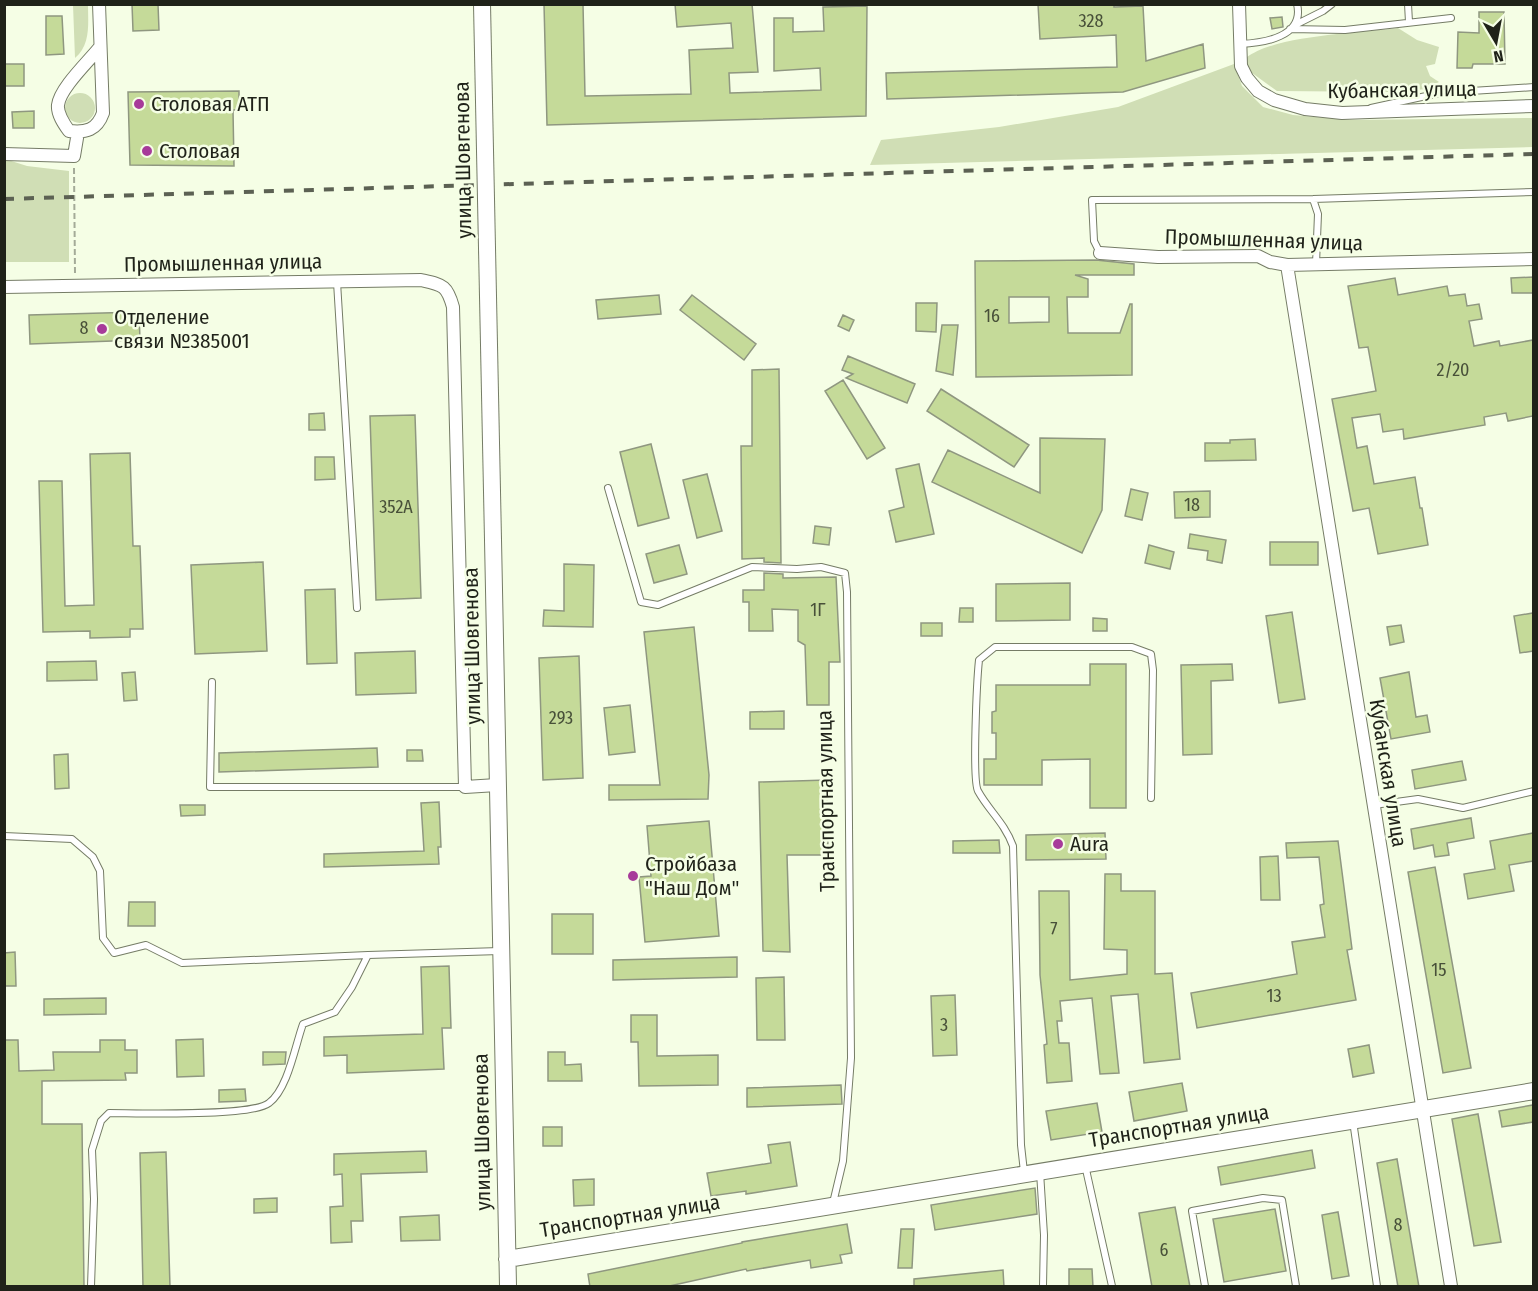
<svg xmlns="http://www.w3.org/2000/svg" width="1538" height="1291" viewBox="0 0 1538 1291" font-family="'Fira Sans Condensed',sans-serif">
<style>
.green{fill:#d0deb5}
.building{fill:#c5da99;stroke:#8f9780;stroke-width:1.5;fill-rule:evenodd}
.lines{fill:none;stroke-linecap:round;stroke-linejoin:round}
.lane-casing{stroke:#757c66;stroke-width:8}
.street-casing{stroke:#757c66;stroke-width:14}
.secondary-casing{stroke:#757c66;stroke-width:18}
.path{stroke:#a4ab98;stroke-width:2;stroke-dasharray:6 3;stroke-linecap:butt}
.lane{stroke:#fff;stroke-width:6}
.street{stroke:#fff;stroke-width:12}
.secondary{stroke:#fff;stroke-width:16}
.rail{stroke:#5c6153;stroke-width:4;stroke-dasharray:10 10;stroke-linecap:butt}
.secondary-bridge-casing{stroke:#757c66;stroke-width:18;stroke-linecap:butt}
.secondary-bridge{stroke:#fff;stroke-width:16}
.poi-dot{fill:#a73b9a;stroke:#f5fee5;stroke-width:2}
.labels{text-anchor:middle;stroke-width:5;stroke-linejoin:round;paint-order:stroke}
.number-label{font-size:18px;fill:#485039}
.street-label{font-size:21px;fill:#1f2219;stroke:#f5fee5}
.poi-label{font-size:21px;fill:#1f2219;stroke:#f5fee5;text-anchor:start}
</style>
<rect width="100%" height="100%" fill="#f5fee5"/>
<path class="green" d="M73,5H88C88,23 91,45 75,58Z
M1398,28L1417,40L1439,47L1435,64L1426,66L1430,76L1439,82L1426,89L1397,92L1277,91L1248,70L1246,58C1274,35 1360,33 1398,28Z
M1234,64L1242,86L1263,107L1293,115L1350,120L1533,118V147L870,165L881,140L999,127L1118,107Z
M65 108a15 15 0 1 1 30 0a15 15 0 1 1-30 0Z
M5,159L27,166L69,171V262H5Z"/>
<path class="building" d="M132,4H158L159,30L133,31Z
M544,4H583L585,96L691,94L689,50L733,48L731,23L677,27L675,4H752L758,72L729,73L730,93L821,90L820,68L774,71V18H793V32L824,31L823,7L867,6L866,116L547,125Z
M1038,4H1114V7L1143,6L1146,61L1203,44L1205,68L1123,92L887,99L886,73L1117,67L1116,35L1040,39Z
M1479,12H1504L1505,64H1473L1472,68H1457L1458,32L1479,33Z
M46,16H62L64,54L46,55Z
M1282,17L1283,27L1272,29L1270,18Z
M4,64H24V86H4Z
M239,91V110H233L234,166L130,165L128,92Z
M34,111V128H13L12,112Z
M1096,260L1134,264V275H1075L1088,279V297H1067L1068,333H1120L1130,304H1132V375L976,377L975,261ZM1009,297H1049V322L1009,323Z
M1533,277V293H1512L1511,278Z
M1395,278L1398,295L1447,286L1449,296L1465,294L1467,306L1479,304L1482,319L1469,321L1474,346L1499,341L1500,346L1533,340V416L1508,421L1506,413L1484,417L1485,425L1404,439L1403,429L1383,432L1380,414L1352,418L1357,448L1367,446L1374,484L1415,477L1420,508H1422L1428,545L1378,554L1369,508L1353,511L1332,399L1376,391L1368,347L1359,348L1348,286Z
M659,295L661,314L598,319L596,300Z
M692,295L756,344L744,360L680,310Z
M916,303H937L936,332L916,331Z
M139,312L140,340L30,344L29,315Z
M843,315L854,320L849,331L838,326Z
M942,325H958L953,375L936,371Z
M848,356L915,384L907,403L846,378L853,374L842,370Z
M779,369L781,563L764,562V558L742,559L741,446H752V370Z
M843,380L885,448L867,459L825,391Z
M941,389L1029,445L1014,467L927,411Z
M324,413L325,430H309V414Z
M415,415L421,598L376,600L370,416Z
M1040,438L1105,439L1102,510L1082,553L932,482L948,450L1040,493Z
M1255,439L1256,460L1205,461V443H1230V440Z
M651,444L669,518L638,526L620,452Z
M130,453L133,546H140L143,629H130V637L90,638V631L43,632L39,481H62L65,606L94,605L90,454Z
M315,457H334L335,479L315,480Z
M919,464L934,534L896,542L889,511L904,507L896,469Z
M707,474L722,531L697,538L683,480Z
M1131,489L1148,493L1142,520L1125,516Z
M1210,491V517L1175,518L1174,492Z
M815,526L831,528L829,545L813,543Z
M1190,534L1226,540L1222,563L1207,560L1208,551L1188,548Z
M1270,542H1318V565H1270Z
M679,545L687,574L654,583L646,554Z
M1149,545L1174,552L1170,569L1145,563Z
M263,562L267,651L195,654L191,565Z
M564,564L594,565L593,627L543,626L544,610L564,611Z
M764,573L783,574V578L836,577L840,662H829V705H807L805,645L798,641V610L772,609L773,631H749V602H743V590H764Z
M1070,583V620L996,621V584Z
M335,589L337,663L307,664L305,590Z
M960,608H973V622H959Z
M1292,612L1305,699L1279,703L1266,616Z
M1533,613V651L1520,653L1514,616Z
M1093,618L1107,619V631H1093Z
M921,623H942V636H921Z
M1401,625L1404,642L1390,645L1387,627Z
M694,627L709,775L708,799L609,800V785H660L644,632Z
M415,651L416,693L356,695L355,653Z
M579,656L583,778L543,780L539,658Z
M96,661L97,680L47,681V662Z
M1090,664H1126V808H1090V759L1042,760V785H984V759H996V733H992V712L996,711V685H1090Z
M1232,664L1233,680L1211,681L1212,754L1183,755L1181,665Z
M135,672L137,700L124,701L122,673Z
M1409,672L1416,717L1427,715L1430,732L1391,739L1380,678Z
M630,705L635,752L609,755L604,708Z
M784,711V729H750V712Z
M377,748L378,767L219,772V753Z
M407,750H422L423,761H407Z
M68,754L69,788L55,789L54,755Z
M1462,761L1466,780L1415,789L1412,770Z
M827,780L828,855H787L790,952L763,951L759,782Z
M439,802L441,847H438L439,864L324,867V854L424,851L421,803Z
M180,805H205V815L181,816Z
M1471,818L1474,838L1447,843L1449,855L1435,857L1433,845L1414,849L1411,829Z
M709,821L719,936L645,942L639,877L651,876L647,826Z
M1105,833L1106,859L1026,860V835Z
M1533,833V861L1509,865L1514,891L1468,899L1464,874L1495,869L1490,841Z
M999,840L1000,853H953V841Z
M1338,841L1352,949L1347,950L1356,1000L1197,1028L1191,993L1297,974L1292,942L1325,937L1320,905L1324,904L1319,857L1287,858L1286,843Z
M1278,856L1280,900H1261L1260,857Z
M1435,867L1471,1068L1443,1073L1408,872Z
M1105,874H1121V891H1155V974L1172,973L1180,1059L1144,1063L1138,994L1111,996L1119,1073L1100,1074L1092,998L1060,1001L1062,1021H1057L1059,1043H1069L1072,1081L1047,1083L1044,1045L1047,1044L1040,975L1039,891H1069L1070,980L1127,974V950L1104,949Z
M129,902H155V926H128Z
M552,914H593V954H552Z
M15,952L16,986H4V953Z
M737,957V977L613,980V960Z
M449,966L451,1028H442L444,1069L347,1073V1055L324,1056V1037L423,1034L421,967Z
M784,977L785,1040H757L756,978Z
M955,995L957,1055L933,1056L931,996Z
M106,998V1014L44,1015V999Z
M631,1015H657V1056L718,1055V1085L639,1086L638,1042H631Z
M203,1039L204,1076L177,1077L176,1040Z
M4,1040H18L19,1071L54,1070L53,1052H100V1040H125V1050H137V1073H125L126,1080L42,1081V1124H82L84,1287H4Z
M1369,1045L1374,1073L1353,1077L1348,1049Z
M263,1052H286L285,1064L263,1065Z
M548,1052H565V1065L581,1064L582,1081H548Z
M1182,1083L1187,1111L1134,1121L1129,1092Z
M841,1085L842,1104L747,1107V1088Z
M245,1089L246,1101L219,1102V1090Z
M1097,1103L1102,1132L1051,1140L1046,1111Z
M1533,1105V1122L1502,1127L1499,1111Z
M1478,1114L1501,1242L1474,1246L1452,1119Z
M543,1127H562V1146H543Z
M790,1142L797,1186L746,1194V1191L711,1196L707,1173L771,1163L768,1145Z
M1312,1150L1315,1168L1221,1185L1218,1167Z
M426,1151L427,1172L361,1174L363,1221H351L352,1242L331,1243L330,1207L343,1206L342,1174L334,1175V1154Z
M166,1152L170,1287H143L140,1153Z
M1397,1159L1419,1287H1398L1377,1163Z
M594,1179V1205L574,1206L573,1180Z
M1035,1188L1037,1214L935,1230L931,1205Z
M277,1198V1212L254,1213V1199Z
M1175,1207L1190,1287H1152L1139,1213Z
M1275,1209L1286,1271L1224,1282L1213,1219Z
M1338,1212L1349,1276L1332,1279L1322,1215Z
M439,1215L440,1240L401,1241L400,1217Z
M847,1224L852,1253L840,1255L842,1263L811,1268L810,1260L747,1271L746,1269L665,1287H590L588,1274L742,1243V1242Z
M901,1229H914L912,1268H898Z
M1069,1269H1092L1093,1287H1069Z
M1003,1270L1004,1287H914V1279Z"/>
<g class="lines">
<defs>
<path id="lane" d="M1408,4L1409,22
M1295,25L1323,11L1332,4
M1290,29L1345,30L1451,18
M1241,44C1263,43 1305,37 1297,4
M1371,108L1440,93L1534,87
M1313,199L1318,214L1316,264
M1100,253L1094,241L1092,200L1313,199L1534,192
M337,282L357,608
M608,488L641,602L658,605L752,567L797,569L821,567L845,573L847,592L851,1058L843,1161L833,1203
M212,682L210,787H465
M1374,805L1418,799L1463,808L1534,791
M4,836L72,839L93,857L100,871L103,938L114,953L146,945L182,963L368,955
M1353,1121L1377,1286
M1085,1165L1112,1286
M1024,1172L1021,1145L1013,846C1004,822 989,811 978,791C972,780 977,679 979,660L995,647H1132L1151,654L1153,670L1151,798
M1040,1172L1044,1235L1043,1286
M91,1286L94,1199L92,1150L101,1121L109,1113C137,1113 251,1117 269,1103C288,1089 295,1046 303,1024L335,1012L352,987L368,955L500,951
M1205,1286L1192,1211L1263,1198L1282,1200L1296,1286"/>
<path id="street" d="M99,4L103,113C97,130 86,133 69,131C64,124 57,114 58,105C60,88 89,61 100,47
M1239,4L1241,66L1247,78L1258,91L1274,100L1305,109L1342,113L1534,106
M4,154L74,156L78,132
M1100,253L1158,257L1258,256L1270,262L1287,265L1534,259
M1287,265L1451,1286
M4,287L421,280C443,285 447,285 453,307L465,787L497,785"/>
<path id="secondary" d="M493,540L508,1286
M507,1259L1534,1091"/>
</defs>
<use href="#lane" class="lane-casing"/>
<use href="#street" class="street-casing"/>
<use href="#secondary" class="secondary-casing"/>
<path class="path" d="M74,168L75,273"/>
<use href="#lane" class="lane"/>
<use href="#street" class="street"/>
<use href="#secondary" class="secondary"/>
<path class="rail" d="M4,199L1534,154"/>
<defs>
<path id="secondary-bridge" d="M482,4L493,540"/>
</defs>
<use href="#secondary-bridge" class="secondary-bridge-casing"/>
<use href="#secondary-bridge" class="secondary-bridge"/>
</g>
<g class="poi-dot">
<circle cx="139" cy="104" r="6"/>
<circle cx="147" cy="151" r="6"/>
<circle cx="102" cy="329" r="6"/>
<circle cx="1058" cy="844" r="6"/>
<circle cx="633" cy="876" r="6"/>
</g>
<g class="labels">
<g class="number-label">
<text x="1091" y="27">328</text>
<text x="992" y="322">16</text>
<text x="84" y="334">8</text>
<text x="1453" y="376">2/20</text>
<text x="1192" y="511">18</text>
<text x="396" y="513">352А</text>
<text x="818" y="616">1Г</text>
<text x="561" y="724">293</text>
<text x="1054" y="935">7</text>
<text x="1439" y="976">15</text>
<text x="1274" y="1002">13</text>
<text x="944" y="1031">3</text>
<text x="1398" y="1231">8</text>
<text x="1164" y="1256">6</text>
</g>
<g class="street-label">
<text transform="translate(1402 90) rotate(-1)" y="7">Кубанская улица</text>
<text transform="translate(463 160) rotate(-91)" y="7">улица Шовгенова</text>
<text transform="translate(1264 240) rotate(2)" y="7">Промышленная улица</text>
<text transform="translate(223 263) rotate(-1)" y="7">Промышленная улица</text>
<text transform="translate(472 646) rotate(-91)" y="7">улица Шовгенова</text>
<text transform="translate(1388 773) rotate(81)" y="7">Кубанская улица</text>
<text transform="translate(826 801) rotate(-91)" y="7">Транспортная улица</text>
<text transform="translate(1179 1126) rotate(-9)" y="7">Транспортная улица</text>
<text transform="translate(482 1132) rotate(-91)" y="7">улица Шовгенова</text>
<text transform="translate(630 1216) rotate(-9)" y="7">Транспортная улица</text>
</g>
<g class="poi-label">
<text x="151" y="111">Столовая АТП</text>
<text x="159" y="158">Столовая</text>
<text x="114" y="324">Отделение<tspan x="114" dy="24">связи №385001</tspan></text>
<text x="1070" y="851">Aura</text>
<text x="645" y="871">Стройбаза<tspan x="645" dy="24">"Наш Дом"</tspan></text>
</g>
</g>
<rect width="1538" height="1291" fill="none" stroke="#1f2219" stroke-width="12"/>
<g transform="translate(1496 42) rotate(170)" stroke="#f5fee5" stroke-width="4.5" paint-order="stroke">
<path d="M0-4.5L10 22L0 15L-10 22Z" fill="#1f2219"/>
<text y="-9" font-size="16" font-weight="bold" text-anchor="middle" fill="#1f2219">N</text>
</g>
</svg>
